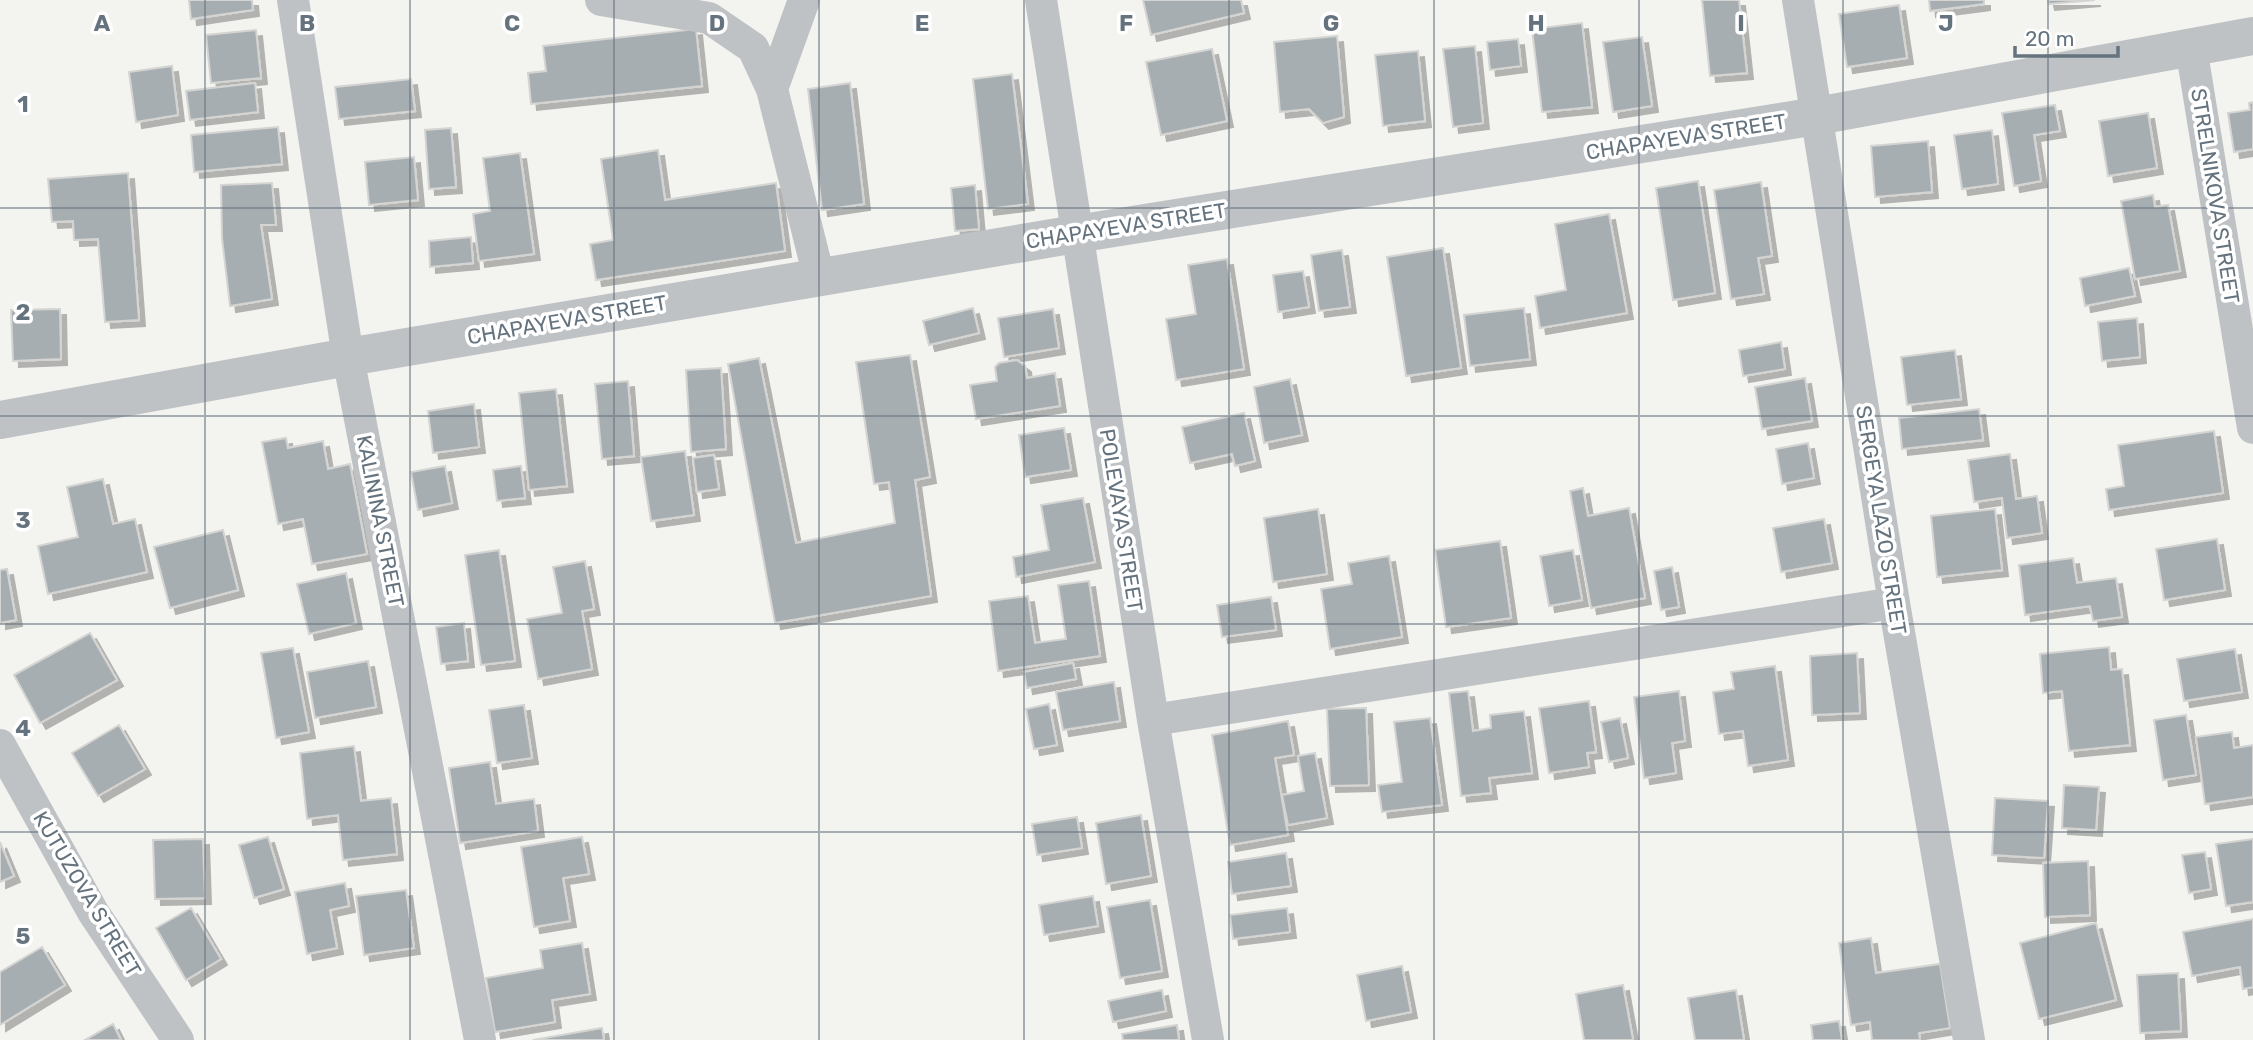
<svg xmlns="http://www.w3.org/2000/svg" width="2253" height="1040" viewBox="0 0 2253 1040" font-family="Rubik,sans-serif">
<style>
.building{fill:#a7aeb2;stroke:#d4d4d2;stroke-width:2;filter:url(#shadow)}
.lines{fill:none;stroke-linecap:round;stroke-linejoin:round}
.minor{stroke:#bfc2c5;stroke-width:32}
.tertiary{stroke:#bfc2c5;stroke-width:38}
.grid{fill:none;stroke:#65737e;stroke-width:2;stroke-opacity:0.55}
.labels{text-anchor:middle;stroke-width:7;stroke-linejoin:round;paint-order:stroke}
.street-label{font-size:21px;fill:#65737e;stroke:#fff}
.grid-label{font-size:23px;text-anchor:middle;font-weight:bold;fill:#65737e;stroke:#fff;stroke-width:7;stroke-linejoin:round;paint-order:stroke}
</style>
<defs>
<filter id="shadow"><feDropShadow dx="6" dy="6" stdDeviation="0" flood-color="#0004"/></filter>
</defs>
<rect width="100%" height="100%" fill="#f3f3f0"/>
<path class="building" d="M189,0H252L253,10L191,19Z
M1143,0H1241L1244,13L1151,35Z
M1702,0H1739L1747,73L1710,76Z
M1929,0H1984V4L1930,11Z
M2048,0H2095L2049,4Z
M1899,5L1907,58L1847,67L1839,14Z
M1582,23L1592,107L1542,112L1532,29Z
M696,29L702,86L531,104L528,73L546,71L543,46Z
M256,30L261,78L211,83L206,35Z
M1337,36L1344,117L1323,123L1309,109L1280,112L1274,42Z
M1642,37L1652,106L1613,112L1603,42Z
M1518,39L1521,66L1490,70L1487,42Z
M1475,46L1483,123L1453,127L1443,49Z
M1212,49L1227,121L1161,135L1146,62Z
M1418,51L1425,121L1383,126L1375,55Z
M172,66L178,115L136,122L129,72Z
M1012,74L1028,204L988,209L973,79Z
M411,79L415,111L339,119L335,87Z
M255,83L258,112L190,120L186,91Z
M850,83L864,204L822,210L808,89Z
M2253,102V149L2234,152L2228,113L2250,110L2249,103Z
M2055,105L2060,131L2034,135L2041,181L2014,186L2002,113Z
M2148,113L2157,168L2108,176L2099,121Z
M278,127L282,164L194,172L191,135Z
M451,128L456,187L429,189L425,130Z
M1992,130L1998,184L1962,189L1954,135Z
M1928,141L1932,192L1875,197L1871,146Z
M658,150L665,200L776,183L785,251L596,280L590,244L613,240L601,159Z
M520,153L534,254L479,261L473,214L490,211L483,158Z
M414,157L418,200L369,205L365,162Z
M128,173L139,320L105,322L98,239L74,240L73,221L52,222L48,179Z
M1698,181L1715,293L1673,300L1656,188Z
M1761,182L1772,256L1758,258L1764,294L1731,299L1714,190Z
M272,183L276,225H261L272,299L230,306L222,238L221,185Z
M975,185L979,229L955,231L951,188Z
M2153,195L2155,207L2168,205L2180,271L2135,279L2121,201Z
M1609,214L1627,313L1540,328L1535,296L1566,290L1555,224Z
M471,237L473,263L430,267L429,241Z
M1443,248L1461,368L1406,376L1387,257Z
M1342,250L1350,307L1319,311L1311,255Z
M1227,259L1244,369L1176,380L1166,319L1196,314L1188,265Z
M2129,268L2135,296L2085,306L2080,278Z
M1303,271L1309,307L1278,312L1273,275Z
M973,308L979,333L929,345L923,321Z
M1524,308L1530,359L1470,366L1464,315Z
M60,309L61,359L13,361L11,310Z
M1053,309L1059,348L1004,357L998,318Z
M2137,318L2140,357L2102,361L2098,322Z
M1781,342L1785,369L1743,376L1739,350Z
M1955,350L1961,399L1907,405L1901,357Z
M910,355L930,477L915,480L931,596L775,623L728,364L759,358L796,543L895,523L889,482L874,484L856,362Z
M1017,360L1025,366L1027,378L1055,373L1060,406L976,419L970,385L997,381L995,367L999,363Z
M721,368L726,449L691,452L686,370Z
M1805,378L1812,421L1762,429L1755,387Z
M1290,379L1302,435L1264,443L1254,387Z
M628,381L634,456L602,459L595,384Z
M556,389L567,486L529,490L519,393Z
M474,404L479,447L433,453L428,411Z
M1979,409L1983,440L1902,449L1899,418Z
M1244,413L1255,461L1235,466L1232,454L1190,463L1182,427Z
M1064,428L1071,470L1025,477L1019,435Z
M2214,431L2223,493L2109,510L2106,489L2124,486L2118,445Z
M286,438L288,448L323,441L328,469L350,464L367,554L312,564L303,519L278,524L262,442Z
M1808,443L1814,478L1782,484L1776,449Z
M685,451L694,515L651,521L641,457Z
M2010,454L2016,499L2037,496L2042,533L2007,538L2002,498L1974,502L1968,460Z
M714,455L719,489L697,492L693,458Z
M445,466L452,503L418,510L411,472Z
M521,466L525,498L497,501L493,470Z
M103,479L113,524L135,519L147,572L48,594L38,546L78,537L67,487Z
M1583,488L1588,516L1629,508L1645,598L1591,608L1570,491Z
M1083,498L1095,562L1016,577L1013,557L1049,550L1041,505Z
M1318,509L1327,574L1273,582L1264,518Z
M1995,509L2002,570L1937,577L1931,516Z
M1824,519L1832,563L1781,572L1773,528Z
M223,530L238,590L170,608L154,547Z
M2217,539L2225,590L2164,600L2156,549Z
M1500,541L1511,618L1446,627L1435,550Z
M499,550L515,661L481,665L465,555Z
M1573,550L1582,600L1549,606L1540,556Z
M1389,556L1402,637L1330,649L1321,589L1352,584L1348,563Z
M2073,558L2077,583L2116,578L2122,617L2093,621L2090,606L2025,615L2019,565Z
M585,561L594,609L582,611L592,669L538,679L527,619L562,613L553,567Z
M1672,567L1679,607L1661,610L1654,571Z
M7,569L16,620L0,623V570Z
M346,573L356,623L309,634L297,584Z
M1089,581L1100,656L998,671L989,601L1028,596L1035,643L1066,639L1058,585Z
M1271,597L1276,630L1222,637L1217,605Z
M464,623L468,661L441,664L436,627Z
M90,633L117,680L40,723L14,675Z
M2109,647L2111,670L2122,669L2130,745L2069,751L2062,691L2043,693L2040,654Z
M293,648L309,732L276,738L261,653Z
M2235,649L2242,692L2184,701L2177,659Z
M1857,653L1860,713L1812,715L1810,656Z
M368,661L376,707L315,718L307,672Z
M1073,663L1076,679L1027,688L1024,672Z
M1775,666L1788,760L1748,766L1743,731L1719,734L1713,692L1734,689L1731,672Z
M1114,682L1120,721L1063,730L1056,692Z
M1468,691L1473,731L1491,728L1490,715L1524,711L1532,773L1489,778L1491,793L1461,796L1449,693Z
M1679,691L1685,741L1672,743L1676,773L1644,778L1634,697Z
M1589,701L1596,752L1587,753L1589,767L1549,773L1539,708Z
M1049,704L1057,745L1034,749L1026,709Z
M524,705L532,758L497,763L489,710Z
M1366,708L1369,785L1330,786L1327,709Z
M2186,715L2196,775L2163,780L2154,720Z
M1430,718L1442,805L1382,812L1378,785L1402,782L1394,722Z
M1620,718L1628,758L1609,762L1601,722Z
M1288,721L1294,755L1275,758L1288,835L1230,845L1212,735Z
M119,725L145,769L98,796L72,753Z
M2232,732L2234,748L2253,745V797L2205,804L2196,737Z
M354,746L361,801L391,798L397,854L343,860L338,815L307,819L300,753Z
M1315,753L1327,818L1288,825L1282,795L1304,791L1298,756Z
M490,762L496,804L534,799L538,831L460,843L449,768Z
M2064,785L2099,787L2096,830L2062,828Z
M1995,798L2048,801L2044,858L1992,855Z
M1141,815L1151,876L1106,884L1096,823Z
M1077,817L1082,848L1037,855L1032,824Z
M268,837L284,889L254,898L239,845Z
M582,837L589,874L563,878L570,921L534,927L521,847Z
M203,839L205,898L155,899L153,840Z
M2253,839V902L2226,906L2216,844Z
M0,842L14,876L0,882Z
M2205,852L2211,889L2189,893L2182,855Z
M1286,853L1291,886L1232,894L1228,862Z
M2088,861L2090,915L2045,917L2043,863Z
M345,883L349,906L330,910L337,948L307,954L295,892Z
M406,890L414,948L364,955L356,896Z
M1093,896L1098,926L1044,935L1039,905Z
M1150,900L1162,971L1120,978L1107,907Z
M191,908L221,959L186,980L156,928Z
M1287,908L1290,932L1233,939L1230,915Z
M2253,919V987L2243,989L2240,967L2192,976L2183,932Z
M2096,923L2116,1000L2039,1019L2020,943Z
M1871,938L1876,973L1940,964L1950,1028L1919,1033L1920,1040H1872L1870,1022L1851,1025L1839,943Z
M582,943L590,994L552,1000L555,1022L495,1032L486,978L543,968L540,950Z
M42,947L65,985L0,1025V972Z
M1402,966L1411,1012L1366,1021L1357,975Z
M2178,973L2181,1031L2140,1033L2137,975Z
M1623,985L1633,1040H1584L1576,994Z
M1162,990L1166,1011L1113,1022L1108,1001Z
M1736,990L1744,1040H1695L1688,998Z
M1839,1021L1842,1040H1813L1811,1025Z
M113,1024L121,1040H85Z
M1177,1025L1179,1040H1123L1122,1034Z
M602,1028L604,1040H533Z"/>
<g class="lines">
<path class="minor" d="M293,0L348,357L480,1040
M601,0L709,18L753,48L772,89L819,277
M1041,0L1153,720L1208,1040
M1798,0L1894,603L1969,1040
M2191,47L2253,428
M772,89L804,0
M1153,720L1894,603
M0,745L93,912L178,1040"/>
<path class="tertiary" d="M0,420L348,357L1076,234L1817,116L2253,36"/>
</g>
<path class="grid" d="M205,0V1040M410,0V1040M614,0V1040M819,0V1040M1024,0V1040M1229,0V1040M1434,0V1040M1639,0V1040M1843,0V1040M2048,0V1040M0,208H2253M0,416H2253M0,624H2253M0,832H2253"/>
<g class="labels">
<g class="street-label">
<text transform="translate(1686 137) rotate(-9)" y="7">CHAPAYEVA STREET</text>
<text transform="translate(2215 196) rotate(81)" y="7">STRELNIKOVA STREET</text>
<text transform="translate(1126 226) rotate(-9)" y="7">CHAPAYEVA STREET</text>
<text transform="translate(567 320) rotate(-10)" y="7">CHAPAYEVA STREET</text>
<text transform="translate(1121 520) rotate(81)" y="7">POLEVAYA STREET</text>
<text transform="translate(1881 520) rotate(81)" y="7">SERGEYA LAZO STREET</text>
<text transform="translate(380 521) rotate(79)" y="7">KALININA STREET</text>
<text transform="translate(87 894) rotate(59)" y="7">KUTUZOVA STREET</text>
</g>
</g>
<g class="grid-label">
<text x="102" y="31">A</text>
<text x="307" y="31">B</text>
<text x="512" y="31">C</text>
<text x="717" y="31">D</text>
<text x="922" y="31">E</text>
<text x="1126" y="31">F</text>
<text x="1331" y="31">G</text>
<text x="1536" y="31">H</text>
<text x="1741" y="31">I</text>
<text x="1946" y="31">J</text>
<text x="23" y="112">1</text>
<text x="23" y="320">2</text>
<text x="23" y="528">3</text>
<text x="23" y="736">4</text>
<text x="23" y="944">5</text>
</g>
<path d="M2015 46v10h103v-10" fill="none" stroke="#65737e" stroke-width="3.5"/>
<text x="2025" y="46" font-size="21" fill="#65737e" stroke="#ffffff" stroke-width="5" paint-order="stroke">20 m</text>
</svg>
